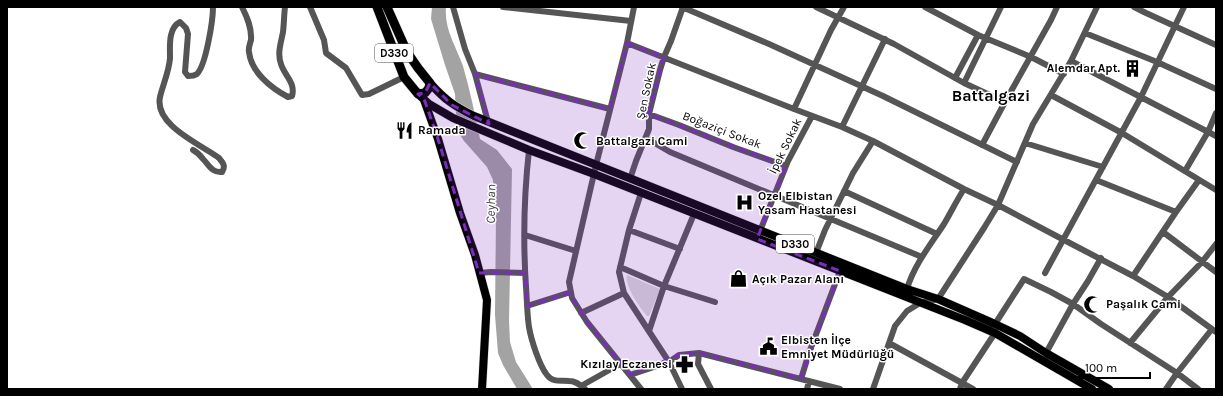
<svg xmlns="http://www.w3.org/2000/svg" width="1223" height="396" viewBox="0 0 1223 396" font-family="Karla,sans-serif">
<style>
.green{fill:#dcdcdc}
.water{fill:#a3a3a3}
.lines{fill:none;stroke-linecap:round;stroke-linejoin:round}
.major-casing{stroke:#dbdbdb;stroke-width:9}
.highway-casing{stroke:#dbdbdb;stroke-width:10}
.minor{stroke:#555;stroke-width:6}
.major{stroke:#000;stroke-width:8}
.highway{stroke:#000;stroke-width:9}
.marked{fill:#7b2cbf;fill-opacity:0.2;stroke:#7b2cbf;stroke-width:3;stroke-dasharray:8 5;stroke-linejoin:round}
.labels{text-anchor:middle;stroke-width:3;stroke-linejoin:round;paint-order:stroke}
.shield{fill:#fff;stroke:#4c4c4c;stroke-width:1}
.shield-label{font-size:11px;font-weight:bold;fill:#000}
.poi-label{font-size:12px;font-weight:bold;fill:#000;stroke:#fff;text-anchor:start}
.street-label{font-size:12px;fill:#000;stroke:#fff}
.water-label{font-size:13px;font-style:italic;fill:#444;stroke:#fff}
.district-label{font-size:16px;font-weight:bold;fill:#000;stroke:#fff}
</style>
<rect width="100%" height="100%" fill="#fff"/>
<path class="green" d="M627,275L660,289L649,316H647C640,308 624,285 627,275Z"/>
<path class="water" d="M432,7H446C444,29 456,46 463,66C470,90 475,115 480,139L497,150L512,169L509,321L510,342L516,362L533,389H517L503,365L498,353L495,315L496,216L493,180L487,167L464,141L457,130L455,94L445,65L431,19Z"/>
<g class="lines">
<defs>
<path id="major" d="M430,83C445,100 454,106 474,116L907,289L938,299L995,324L1020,336L1046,353L1109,389
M418,94L429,104L453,118L529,150L594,174L965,320L995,333L1092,389
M424,100L438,139L460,213L475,255L487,300L482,389"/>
<path id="highway" d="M377,7L404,77L418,94L425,93L429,88L430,83L418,68L407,52L387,7"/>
</defs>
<use href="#major" class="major-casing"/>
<use href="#highway" class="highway-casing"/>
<path class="minor" d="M242,7C247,17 252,28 251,40C250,44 248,48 249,52C251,72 271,88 288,97L292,96C296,83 284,75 281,64C277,53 281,43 283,32C284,24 284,15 285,7
M310,7L324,40L326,53L346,68L362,95L369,94L404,77
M453,7L465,49L475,74L488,122
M503,7L631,21
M634,7L627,43L596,165L569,282L572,298L587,322L641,389
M682,7L769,44L883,96L1017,162
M816,7L894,44L964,83L1005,102
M925,7L978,35L1031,57L1064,74
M1134,7L1146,13L1216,45
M1085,33L1157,62L1216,89
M627,43L794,109L842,127L873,141L964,189L998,205L1064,240L1133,276L1168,297L1216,332
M1071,61L1216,136
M475,74L610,109
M955,78L978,35
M964,83L1001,7
M1051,95L1122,133L1216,190
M794,109L831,30L844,7
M649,114L679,125L733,147L786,166
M842,127L885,39
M646,138L670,152L922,257
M1025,143L1103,167
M982,145L1005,102L1051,20L1057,7
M193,150C197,152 200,155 203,159C209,165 212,173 222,172C226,166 223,163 219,158C200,144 154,125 160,97C163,84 169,72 170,58C170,46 168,28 180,22L186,28L188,34L185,72L188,76C191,76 194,76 197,74C206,65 213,20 213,7
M529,150C524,195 523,242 526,287C527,300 527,314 529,327C531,339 539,365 547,375C553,383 561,380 569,381C576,381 580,385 585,389
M1185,171L1208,132L1216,113
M630,179L636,161L649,129V114L660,70L664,57L671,41L683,7
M1096,180L1176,212
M844,191L937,234
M641,193L629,230L619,272L624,293L669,362L682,389
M629,230L680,249
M760,231L788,161L812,116
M1163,232L1216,272
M525,235L576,251
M816,253L825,230L853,173L873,141
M620,267L664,286L715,302
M479,273L491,272L525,273
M1045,273L1141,97L1184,7
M1133,276L1176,212L1199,180
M907,289C914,265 931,244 944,224C951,212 957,200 964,189
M527,306L571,292
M581,313L624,293
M995,324L1024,279L1051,292L1073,304L1101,324L1177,373L1198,389
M649,331L664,286L694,214
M889,343L973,389
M1130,343L1168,297L1202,262L1216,244
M699,353L698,364L711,389
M1046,353L1073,304L1088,281L1101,258
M630,375L669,362L679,355L699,353L840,389
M801,379L809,353L840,271
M581,386L620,364
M807,389L809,381
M873,389L895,326L907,311L920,303L938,299L984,228L998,205L1033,124L1071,61L1097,7
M960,389L962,383L995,333
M1166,389L1177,373L1212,329"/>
<use href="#major" class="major"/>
<use href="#highway" class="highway"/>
</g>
<path class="marked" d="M627,43L664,57L649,114L786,166L757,239L840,271L801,379L699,353L679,355L630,375L587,322L569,293L527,306L525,273H479L438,139L424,99L418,94L425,93L430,83L452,105L489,124L475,74L610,109Z"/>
<defs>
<symbol id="building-bare" viewBox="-9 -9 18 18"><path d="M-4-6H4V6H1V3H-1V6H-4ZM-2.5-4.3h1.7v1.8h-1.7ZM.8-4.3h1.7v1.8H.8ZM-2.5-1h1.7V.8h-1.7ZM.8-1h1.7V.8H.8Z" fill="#000" stroke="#fff" stroke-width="2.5" paint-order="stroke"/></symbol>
<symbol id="restaurant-bare" viewBox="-9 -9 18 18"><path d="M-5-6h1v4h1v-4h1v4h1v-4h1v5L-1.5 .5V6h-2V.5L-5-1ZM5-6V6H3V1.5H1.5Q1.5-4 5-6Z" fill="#000" stroke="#fff" stroke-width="2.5" paint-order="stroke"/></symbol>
<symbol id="mosque-bare" viewBox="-9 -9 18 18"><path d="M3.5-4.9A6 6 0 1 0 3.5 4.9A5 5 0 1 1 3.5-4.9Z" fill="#000" stroke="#fff" stroke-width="2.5" paint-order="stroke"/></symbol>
<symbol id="hospital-bare" viewBox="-9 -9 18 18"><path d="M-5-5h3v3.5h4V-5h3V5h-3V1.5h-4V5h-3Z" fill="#000" stroke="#fff" stroke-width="2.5" paint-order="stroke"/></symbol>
<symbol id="shop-bare" viewBox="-9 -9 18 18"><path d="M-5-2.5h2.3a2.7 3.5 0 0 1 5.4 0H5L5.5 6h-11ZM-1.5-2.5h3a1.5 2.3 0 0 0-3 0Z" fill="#000" stroke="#fff" stroke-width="2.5" paint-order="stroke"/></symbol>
<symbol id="civic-bare" viewBox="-9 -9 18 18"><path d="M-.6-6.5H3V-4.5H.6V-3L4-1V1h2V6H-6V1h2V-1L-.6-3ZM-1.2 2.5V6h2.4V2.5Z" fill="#000" stroke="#fff" stroke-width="2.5" paint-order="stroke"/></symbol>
<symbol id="pharmacy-bare" viewBox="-9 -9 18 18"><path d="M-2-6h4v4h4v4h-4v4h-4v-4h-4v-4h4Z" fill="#000" stroke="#fff" stroke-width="2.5" paint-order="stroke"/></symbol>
</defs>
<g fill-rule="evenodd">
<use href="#building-bare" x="1120" y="56" width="25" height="25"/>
<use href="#restaurant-bare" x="392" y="118" width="25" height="25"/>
<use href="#mosque-bare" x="570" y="128" width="25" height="25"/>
<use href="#hospital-bare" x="732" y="190" width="25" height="25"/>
<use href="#shop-bare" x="726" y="266" width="25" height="25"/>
<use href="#mosque-bare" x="1080" y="292" width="25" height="25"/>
<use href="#civic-bare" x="756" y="334" width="25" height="25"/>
<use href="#pharmacy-bare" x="672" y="352" width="25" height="25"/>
</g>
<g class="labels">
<g class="shield">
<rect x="375" y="44" width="38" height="18" rx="3"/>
<rect x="776" y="235" width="38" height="18" rx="3"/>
</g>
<g class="shield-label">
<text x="394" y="57">D330</text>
<text x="795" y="248">D330</text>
</g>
<g class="poi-label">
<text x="1120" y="72" text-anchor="end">Alemdar Apt.</text>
<text x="418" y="134">Ramada</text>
<text x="596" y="145">Battalgazi Cami</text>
<text x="758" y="200">Ozel Elbistan<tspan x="758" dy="14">Yasam Hastanesi</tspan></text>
<text x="752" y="283">Açık Pazar Alanı</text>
<text x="1106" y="308">Paşalık Cami</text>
<text x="781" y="344">Elbisten İlçe<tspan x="781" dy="14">Emniyet Müdürlüğü</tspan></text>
<text x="672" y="368" text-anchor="end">Kızılay Eczanesi</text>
</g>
<g class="street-label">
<text transform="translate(646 91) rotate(-78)" y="4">Şen Sokak</text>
<text transform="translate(722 130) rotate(21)" y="4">Boğaziçi Sokak</text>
<text transform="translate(785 146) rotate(-64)" y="4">İpek Sokak</text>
</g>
<g class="water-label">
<text transform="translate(490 204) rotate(-89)" y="5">Ceyhan</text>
</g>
<g class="district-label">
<text x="991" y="101">Battalgazi</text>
</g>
</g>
<rect width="1223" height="396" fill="none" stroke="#000000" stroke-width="16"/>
<path d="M1079 372v6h71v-6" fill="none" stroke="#000000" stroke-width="2"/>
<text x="1085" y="372" font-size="12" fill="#000000" stroke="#ffffff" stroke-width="3" paint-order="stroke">100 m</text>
</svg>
